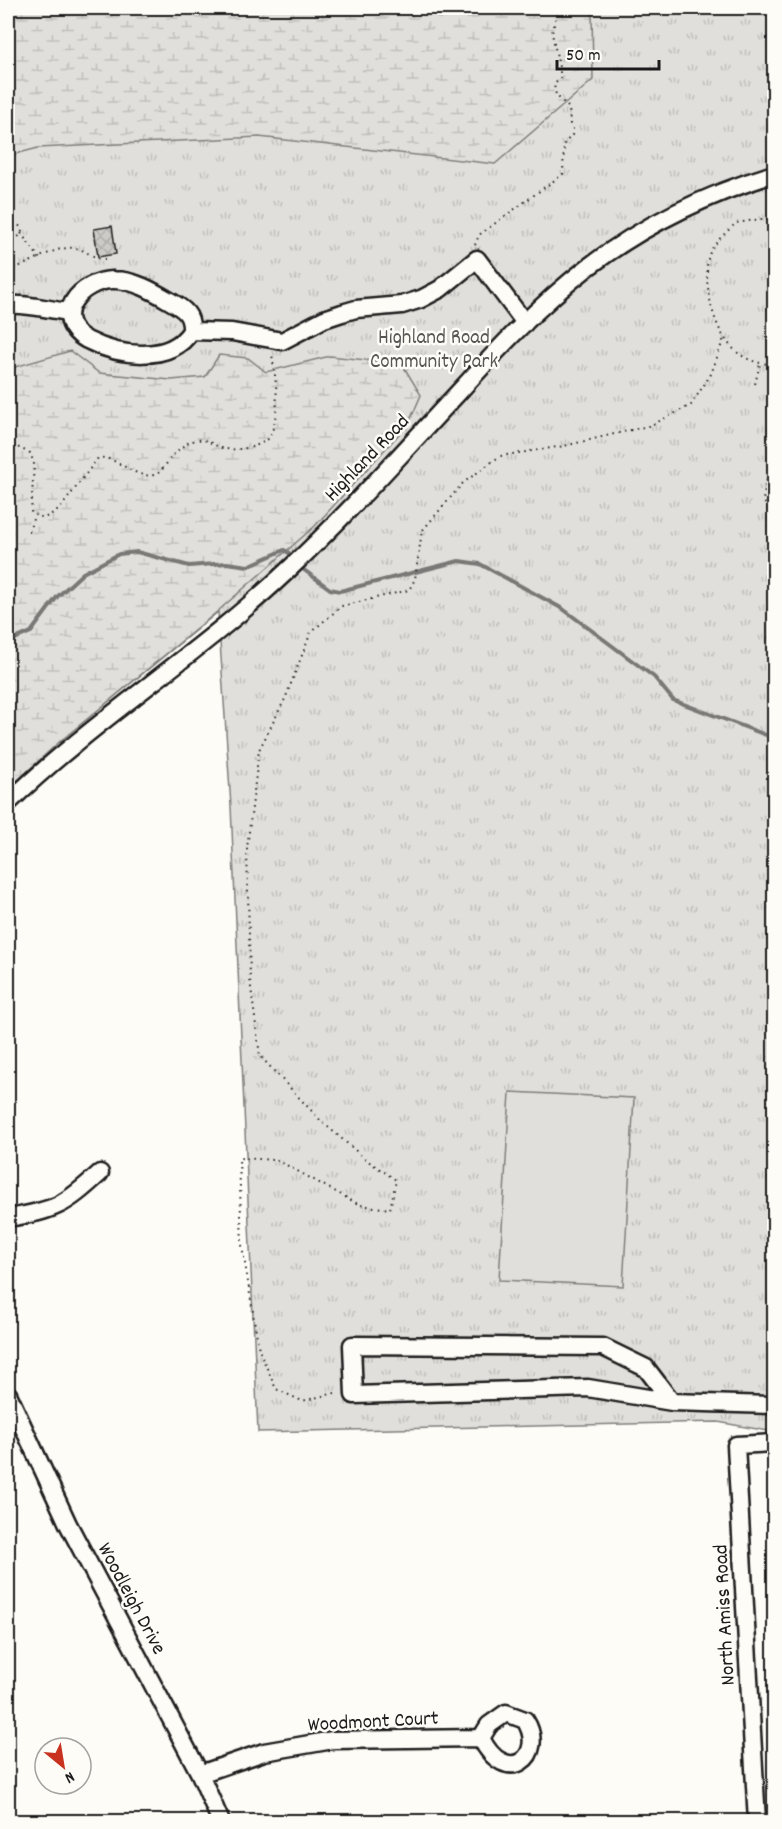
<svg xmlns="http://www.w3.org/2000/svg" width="782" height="1829" viewBox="0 0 782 1829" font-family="Dekko,sans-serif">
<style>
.grass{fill:url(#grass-tufts);stroke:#7e7e7c;stroke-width:1.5}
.wetland{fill:url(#wetland-marsh);stroke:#7e7e7c;stroke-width:1.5}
.pitch{fill:#e0dfdb;stroke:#7e7e7c;stroke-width:1.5}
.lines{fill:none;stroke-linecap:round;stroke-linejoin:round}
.stream{stroke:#797876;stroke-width:4}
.building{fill:url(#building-cross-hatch);stroke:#1c1c1c;stroke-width:1.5}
.minor-casing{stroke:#1c1c1c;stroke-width:21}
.path{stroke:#1c1c1c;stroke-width:2;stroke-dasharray:1.5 4.5;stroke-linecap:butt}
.minor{stroke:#fdfcf7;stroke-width:16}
.labels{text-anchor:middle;stroke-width:5;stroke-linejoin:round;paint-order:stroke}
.park-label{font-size:21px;fill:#575655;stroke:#fdfcf7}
.street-label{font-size:21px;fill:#1c1c1c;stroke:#fdfcf7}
</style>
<defs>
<pattern id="grass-tufts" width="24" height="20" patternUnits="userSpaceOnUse" patternTransform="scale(1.5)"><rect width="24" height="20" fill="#e0dfdb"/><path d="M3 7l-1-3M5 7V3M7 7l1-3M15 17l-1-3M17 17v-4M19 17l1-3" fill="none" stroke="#c0bfbb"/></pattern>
<pattern id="wetland-marsh" width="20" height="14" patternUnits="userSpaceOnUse" patternTransform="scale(1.5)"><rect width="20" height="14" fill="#e0dfdb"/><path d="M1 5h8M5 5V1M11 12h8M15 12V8" fill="none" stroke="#c0bfbb"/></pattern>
<pattern id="building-cross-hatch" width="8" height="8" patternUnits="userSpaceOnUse" patternTransform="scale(1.5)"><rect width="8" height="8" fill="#cccbc8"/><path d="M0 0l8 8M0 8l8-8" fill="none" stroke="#afaeab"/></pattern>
</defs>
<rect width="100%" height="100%" fill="#fdfcf7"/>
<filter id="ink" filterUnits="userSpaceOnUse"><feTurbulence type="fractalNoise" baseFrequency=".0167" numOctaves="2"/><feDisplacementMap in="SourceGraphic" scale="12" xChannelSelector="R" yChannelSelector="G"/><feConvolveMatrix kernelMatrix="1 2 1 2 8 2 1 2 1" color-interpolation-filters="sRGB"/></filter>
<g filter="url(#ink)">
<path class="grass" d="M8,8H774V1432L718,1422L258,1432L231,806L218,612L58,743L8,789Z"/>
<path class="wetland" d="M8,8H592L593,80L495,164L259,137L38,148L8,156Z
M70,351L99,373L171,380L205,377L219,355L248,358L266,372L330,356L402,364L421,395L409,423L315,526L218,611L58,743L8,789V369Z"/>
<path class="pitch" d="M510,1092L634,1098L623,1286L499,1280Z"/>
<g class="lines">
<path class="stream" d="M304,570L330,589L340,591L459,561L480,564L563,609L654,677L673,700L774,738
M8,642L31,632L57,597L83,573L119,554L137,552L189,566L227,563L248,566L284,550L289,553"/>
</g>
<path class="building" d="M112,226L116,254L98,257L94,229Z"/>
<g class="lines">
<defs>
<path id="minor" d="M8,305C28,303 48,310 69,312
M191,331C170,364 118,356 87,340C47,318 82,279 114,280C134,280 153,291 170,301C184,309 192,314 191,331L232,332L282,341L324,319L342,313L356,309L402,305L421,299L440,289L477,259L525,323
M8,803C95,719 198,655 286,572C346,516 401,454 457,394C497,350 539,305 587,268C642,226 708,194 774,174
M8,1218C56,1210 64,1206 100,1173
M8,1394L68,1524L200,1774L221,1822
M672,1402L646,1368L603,1347L352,1345L354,1395L588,1388L672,1402L771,1405H774
M200,1774L264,1752L333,1740L481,1738C506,1789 548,1756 525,1720L506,1713L489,1725L481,1738
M757,1822L736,1445L774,1443"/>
</defs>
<use href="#minor" class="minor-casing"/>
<path class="path" d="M774,217L736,223C727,232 713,243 709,255C706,264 707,279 708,288C713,326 730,365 774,364
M10 231a6 6 0 1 1 12 0a6 6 0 1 1-12 0Z
M21,233L40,259
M475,245L479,235L563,174L564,144L572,135L573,129L570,124L569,108L556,95L554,85L561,77L552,33L558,8
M8,247L13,236
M14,268C33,263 54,246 74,248C86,249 94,260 105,259
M755,384L760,364
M8,451L15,446L30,453L34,463L31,513L44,518L59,510L98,458C116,455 133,479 154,475C165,473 172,446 196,440C207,438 212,445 222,448C234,452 262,447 270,437C281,410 276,382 272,354
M774,470L767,479L763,500L774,519
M29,532L34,516
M335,1393L302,1401L276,1389L259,1350L242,1245L239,1158L277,1160L360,1205L390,1209L396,1180L368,1161L322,1122L260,1056L250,980L247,848L259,750L285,699L311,632L342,606L409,590L415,579L422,531L463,483L500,456L564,446L652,425L691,405L711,374L724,338"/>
<use href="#minor" class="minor"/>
</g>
</g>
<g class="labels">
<g class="park-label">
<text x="434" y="343">Highland Road<tspan x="434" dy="24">Community Park</tspan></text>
</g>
<g class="street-label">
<text transform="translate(366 457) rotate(-46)" y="7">Highland Road</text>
<text transform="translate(133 1598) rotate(62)" y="7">Woodleigh Drive</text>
<text transform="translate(723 1615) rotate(-93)" y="7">North Amiss Road</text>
<text transform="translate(373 1720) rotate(-3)" y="7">Woodmont Court</text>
</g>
</g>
<rect width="782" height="1829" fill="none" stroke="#fdfcf7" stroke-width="30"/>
<rect x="15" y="15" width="752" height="1799" fill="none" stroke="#1c1c1c" stroke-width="2" filter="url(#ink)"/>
<g transform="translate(63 1766) rotate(150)"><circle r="28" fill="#fdfcf7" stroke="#a3a29f" stroke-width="1.5"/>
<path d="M0-4.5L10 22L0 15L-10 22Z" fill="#c8321e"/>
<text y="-9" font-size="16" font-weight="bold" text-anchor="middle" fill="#1c1c1c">N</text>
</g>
<path d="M557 60v9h102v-9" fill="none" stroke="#1c1c1c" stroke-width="3"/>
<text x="566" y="60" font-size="18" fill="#1c1c1c" stroke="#fdfcf7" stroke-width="4.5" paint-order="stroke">50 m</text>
</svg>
